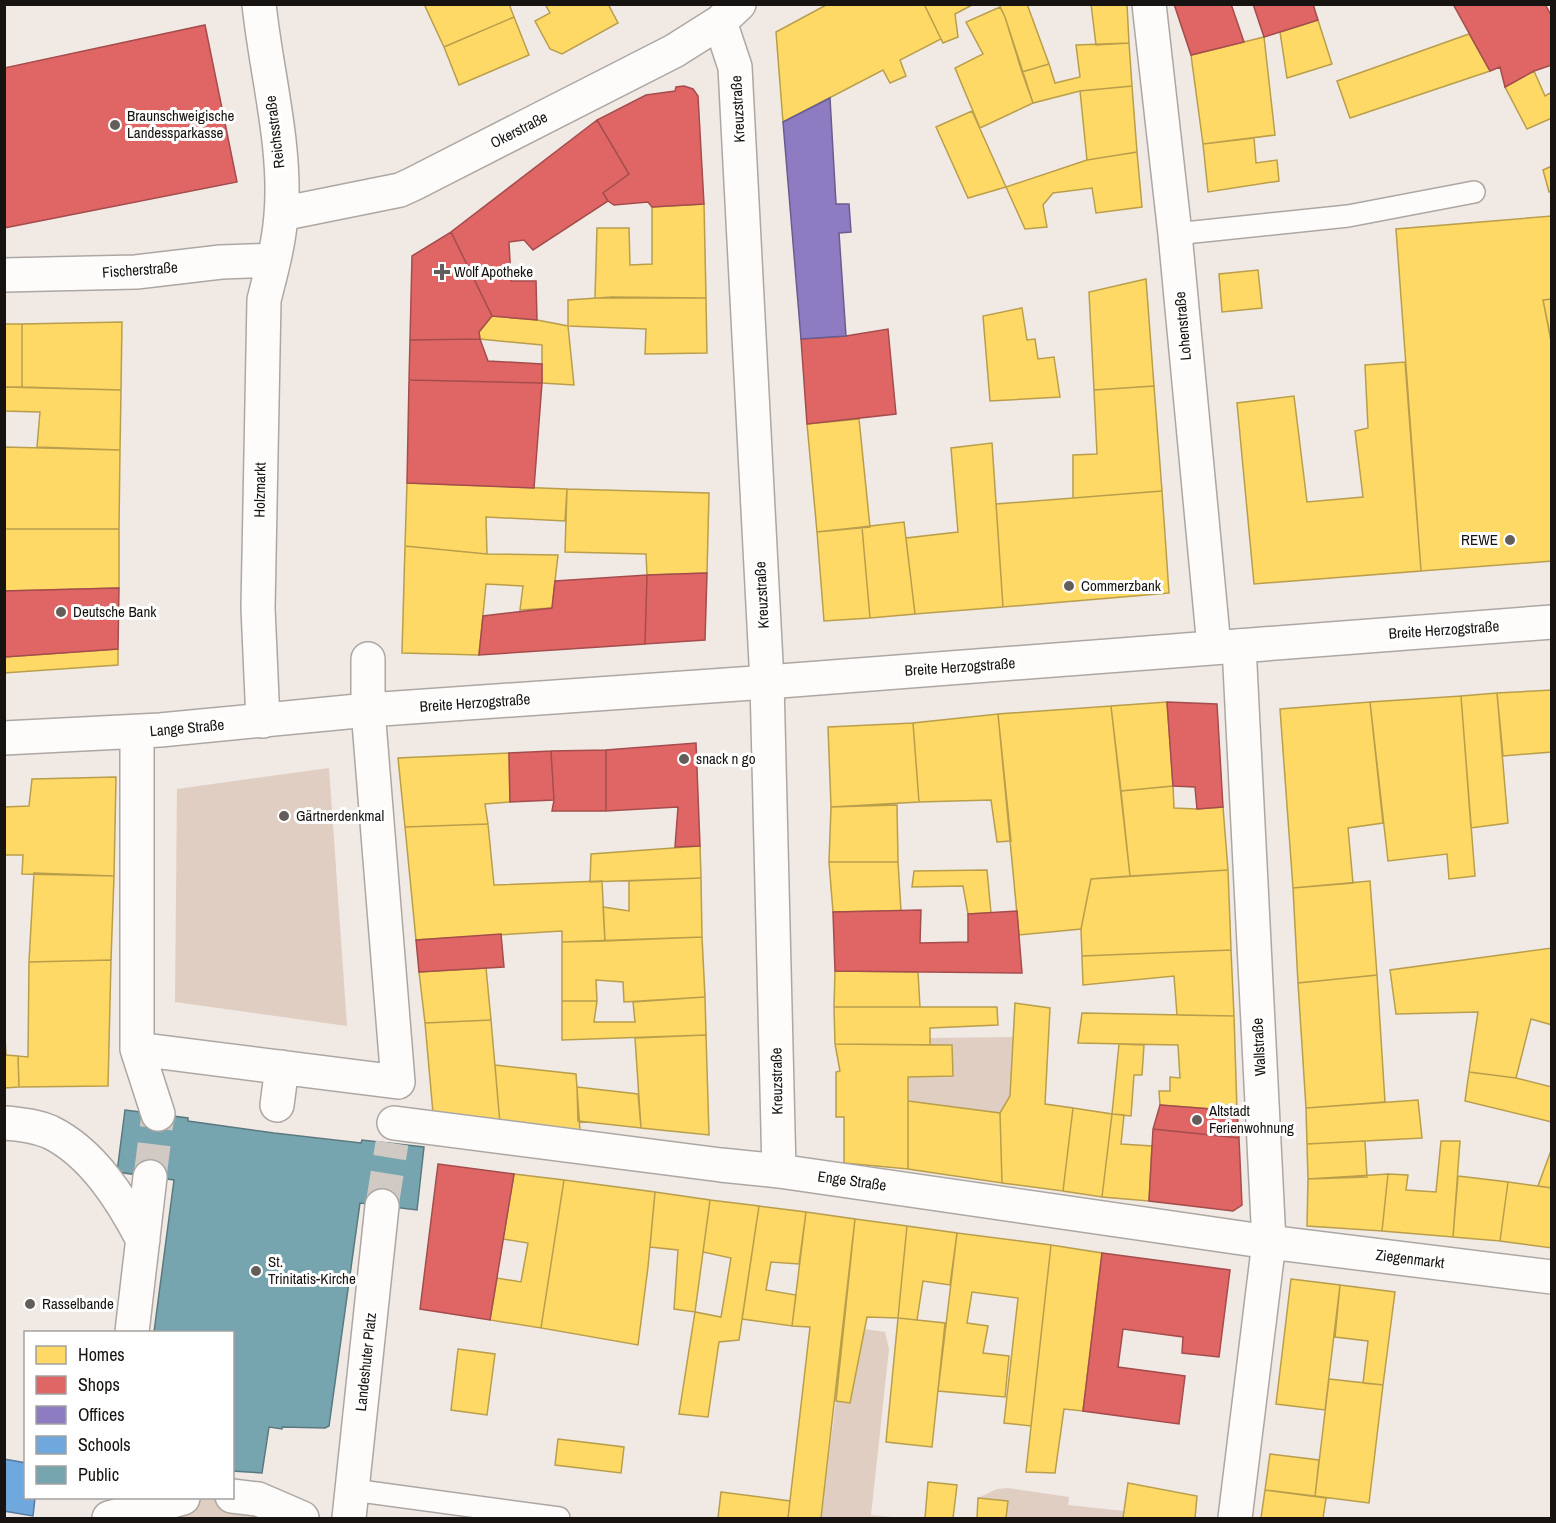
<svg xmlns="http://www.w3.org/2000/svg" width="1556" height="1523" viewBox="0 0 1556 1523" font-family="'Archivo Narrow',sans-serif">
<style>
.green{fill:#e0cec2}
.homes{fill:#ffd966;stroke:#b99e4c;stroke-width:1.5}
.shops{fill:#e06666;stroke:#a44d4c;stroke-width:1.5}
.offices{fill:#8e7cc3;stroke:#6a5c8d;stroke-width:1.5}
.schools{fill:#6fa8dc;stroke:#557b9f;stroke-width:1.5}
.public{fill:#76a5af;stroke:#5a797f;stroke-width:1.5}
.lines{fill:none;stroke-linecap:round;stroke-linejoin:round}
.street-tunnel{stroke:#d0c9c4;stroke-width:33;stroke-dasharray:33 16;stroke-linecap:butt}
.lane-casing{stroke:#ada7a3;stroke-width:24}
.street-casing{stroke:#ada7a3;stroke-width:36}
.secondary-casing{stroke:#ada7a3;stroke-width:36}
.lane{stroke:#fdfcfb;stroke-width:21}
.street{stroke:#fdfcfb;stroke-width:33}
.secondary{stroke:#fdfcfb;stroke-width:33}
.poi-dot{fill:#635e5a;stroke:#fff;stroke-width:2}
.labels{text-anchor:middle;stroke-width:6;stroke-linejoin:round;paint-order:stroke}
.street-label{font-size:15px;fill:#171310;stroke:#fff}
.poi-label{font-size:15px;fill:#171310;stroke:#fff;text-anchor:start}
</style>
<rect width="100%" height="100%" fill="#f1e9e4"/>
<path class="green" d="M329,768L347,1026L175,1002L177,789Z
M1013,1037L1010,1096L1000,1113L908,1101V1077L953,1076L952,1045H930V1038Z
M864,1329L885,1332L889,1349L871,1515L902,1518H821L836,1401Z
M1008,1488L1069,1497L1068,1505L1124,1511L1123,1518H1006L1007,1501L978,1498L997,1489Z
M183,1498H232L302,1518H109Z"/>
<path class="homes" d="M424,4H509L514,17L444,47Z
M545,4H608L618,23L562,54L550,49L535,21L550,13Z
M828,4H924L941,39L900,60L906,76L890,83L883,70L783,122L776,32Z
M924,4H974L955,14L958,37L943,43Z
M999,4H1027L1049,64L1022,72L1005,17Z
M1091,4H1127L1129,43L1096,45Z
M1000,7L1005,17L1033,103L980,128L955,68L983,54L966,22Z
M514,17L529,55L459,85L444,47Z
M1318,20L1332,64L1287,78L1280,32Z
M1469,34L1490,71L1350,118L1337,81Z
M1264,37L1275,135L1203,144L1191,55Z
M1129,43L1132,86L1080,91L1033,103L1022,72L1049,64L1055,83L1080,77L1076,45Z
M1534,71L1545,96L1552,92V118L1527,129L1505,87Z
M1132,86L1137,152L1087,160L1080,91Z
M972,111L1006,187L968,198L936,127Z
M1254,138L1256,163L1277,160L1279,181L1208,192L1203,144Z
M1137,152L1142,207L1096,213L1092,188L1053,193L1043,205L1047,227L1025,229L1006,187L1087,160Z
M1552,166V191L1549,192L1543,170Z
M704,204L706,298H595L597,228H629L630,265L652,264V207Z
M1552,216V299L1543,300L1552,344V561L1421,571L1396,229Z
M1258,270L1262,308L1222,312L1219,274Z
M1146,279L1154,386L1094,390L1089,292Z
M612,297L706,298L707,353L645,354L646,329L568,326V300Z
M1552,299V341H1551L1543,300Z
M1022,308L1027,340L1035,339L1038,359L1054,357L1060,397L990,401L983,316Z
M492,316L537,320L568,326L574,385L542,383V345L480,339L479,332Z
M122,322L121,390L22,387V324Z
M4,324H22V387H4Z
M1405,362L1421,571L1254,584L1237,403L1294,396L1307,502L1363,497L1355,431L1368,428L1365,365Z
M1154,386L1162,491L1073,498V455L1097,454L1094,390Z
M4,387L121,390L120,450L37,447L40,412L4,411Z
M859,419L870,527L817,532L807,424Z
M992,443L1003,607L915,614L906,538L958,532L951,448Z
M4,447L120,450L119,529H4Z
M407,483L567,489L565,521L486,517L487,554L405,546Z
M567,489L709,493L707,573L647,575L646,554L565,552Z
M1162,491L1169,593L1003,607L996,504Z
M904,522L915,614L870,618L862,527Z
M862,527L870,618L824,621L817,532Z
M4,529H119V588L4,591Z
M405,546L487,554L558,555L552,608L520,610L523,586L486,584L479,655L402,653Z
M118,649V665L4,673V657Z
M1552,690V752L1503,756L1497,693Z
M1497,693L1508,823L1471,828L1461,696Z
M1461,696L1475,876L1449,879L1447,854L1388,861L1370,702Z
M1167,702L1173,786L1121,791L1111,706Z
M1370,702L1383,823L1348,828L1353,883L1293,888L1280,709Z
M1111,706L1130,876L1091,879L1081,929L1019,935L998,714Z
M998,714L1011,841L997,842L991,800L919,802L913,723Z
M913,723L919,802L831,807L828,727Z
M509,753L510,802L485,804L488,824L405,827L398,758Z
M116,777L114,876L22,874L23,855H4V807L29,806L32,779Z
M1173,786L1174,808L1197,809L1223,807L1228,870L1130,876L1121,791Z
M897,805L898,862H829L831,807Z
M488,824L494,885L602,881L605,941L562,942V931L416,940L405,827Z
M700,846L701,878L590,882L591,854Z
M829,862H898L901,911L833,912Z
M987,870L991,913L968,914L963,886L912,887L914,871Z
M1228,870L1231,950L1082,956L1081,929L1091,879Z
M34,873L114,876L111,960L29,962Z
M701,878L702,937L605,941L603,907L629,911V881Z
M1370,881L1377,975L1298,983L1293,888Z
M702,937L705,997L624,1002L623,982L596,980L597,1001H562V942Z
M1552,948V1025L1531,1019L1516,1078L1469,1072L1478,1012L1396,1014L1390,970Z
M1231,950L1234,1016L1177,1015L1174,976L1083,985L1082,956Z
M111,960L108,1086L19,1087L18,1056L28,1057L29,962Z
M486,968L491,1020L425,1023L419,972Z
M835,971L918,972L920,1007H834Z
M1377,975L1385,1102L1306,1108L1298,983Z
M705,997L706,1035L562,1040V1001H597L594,1022H635L633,1002Z
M1015,1003L1050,1008L1045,1104L1073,1108L1063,1191L1002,1183L1000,1113L1010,1096Z
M834,1007H997L998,1025L930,1028V1045L835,1044Z
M1082,1013L1234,1016L1237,1111L1160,1105L1159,1091H1170V1077L1180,1078L1178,1045L1078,1043Z
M4,1019L6,1055L18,1056L19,1087L4,1088Z
M491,1020L500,1124L433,1113L425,1023Z
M706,1035L709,1135L641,1128L635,1038Z
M835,1044L952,1045L953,1076L908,1077V1169L844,1163V1117H836V1072L840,1071Z
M1119,1044L1144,1045L1142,1075H1134L1131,1116L1112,1114Z
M495,1065L576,1074L580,1131L500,1124Z
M1469,1072L1516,1078L1552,1087V1122L1465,1101Z
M577,1087L638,1094L641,1128L578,1121Z
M1418,1100L1422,1138L1307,1144L1306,1108Z
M908,1101L1000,1113L1002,1183L908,1169Z
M1073,1108L1112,1114L1102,1197L1063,1191Z
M1112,1114L1124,1115L1121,1144L1152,1146L1149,1201L1102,1197Z
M1365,1141L1367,1177L1308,1179L1307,1144Z
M1441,1141H1460L1453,1237L1382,1231L1388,1174L1408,1175L1406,1190L1436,1192Z
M1552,1148V1188L1538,1186Z
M514,1174L564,1180L541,1328L490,1320L497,1278L521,1282L528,1243L503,1239Z
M1388,1174L1382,1231L1307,1226L1308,1179Z
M1458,1176L1508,1182L1500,1241L1453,1237Z
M564,1180L655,1192L648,1267L638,1345L541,1328Z
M1508,1182L1552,1188V1248L1500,1241Z
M655,1192L710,1200L695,1312L674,1309L678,1250L650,1247Z
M710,1200L759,1206L739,1340L719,1342L708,1417L679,1414L695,1312L721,1317L731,1258L703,1252Z
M759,1206L806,1212L799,1264L771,1262L766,1290L796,1295L792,1326L742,1319Z
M806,1212L855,1219L821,1518H788L810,1327L792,1326Z
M855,1219L907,1226L898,1318L867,1317L850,1403L836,1401Z
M907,1226L957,1233L950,1285L923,1281L917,1320L898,1318Z
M957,1233L1051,1245L1031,1426L1004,1423L1018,1298L972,1292L967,1323L988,1326L983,1353L1009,1356L1005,1397L938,1391Z
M1051,1245L1102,1253L1083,1411L1064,1409L1055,1473L1026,1472Z
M1291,1279L1340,1285L1325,1410L1276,1404Z
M1340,1285L1395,1292L1383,1385L1363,1383L1368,1341L1335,1337Z
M898,1318L945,1323L932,1447L886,1442Z
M458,1349L495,1354L487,1415L451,1410Z
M1329,1379L1383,1385L1369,1503L1315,1496Z
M558,1439L624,1447L621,1473L555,1465Z
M1270,1454L1319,1460L1315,1496L1265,1490Z
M928,1482L957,1485L953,1518H925Z
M1128,1483L1197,1496L1195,1518H1123Z
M1265,1490L1326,1498L1323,1518H1261Z
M721,1492L790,1501L788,1518H718Z
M978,1498L1008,1501L1006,1518H977Z"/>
<path class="shops" d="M1174,4H1231L1244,42L1191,55Z
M1253,4H1313L1318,20L1264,37Z
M1453,4H1545L1552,17V65L1534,71L1505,87L1500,67L1490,71Z
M205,25L237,182L4,228V68Z
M684,86L693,89L698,96L704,204L652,207L648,202L614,205L608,201L603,193L629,174L597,120L646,95L675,91L676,87Z
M597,120L629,174L603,193L608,201L533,250L524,240L509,242L511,281H536L537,320L492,316L451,232Z
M451,232L492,316L479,332L480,339L410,340L412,256Z
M888,329L896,414L807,424L801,339L846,336Z
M480,339L488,361L542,364V383L409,380L410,340Z
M409,380L542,383L534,488L407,483Z
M707,573L705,640L645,644L647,575Z
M647,575L645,644L479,655L483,616L552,608L555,581Z
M119,588L118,649L5,657L4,591Z
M1167,702L1217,704L1223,807L1197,809L1195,787L1173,786Z
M696,743L700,846L675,847L678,807L606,811V750Z
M606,750V811H552L554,800L551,751Z
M551,751L554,800L510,802L509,753Z
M921,910L920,943L968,942V914L1017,911L1022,973L835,971L833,912Z
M501,934L504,967L419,972L416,940Z
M1160,1105L1237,1111L1239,1138L1153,1129Z
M1153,1129L1239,1138L1242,1205L1233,1211L1149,1201Z
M438,1164L514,1174L490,1320L420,1309Z
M1102,1253L1230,1270L1219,1357L1182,1353L1183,1337L1123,1329L1118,1367L1185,1376L1179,1424L1083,1411Z"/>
<path class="offices" d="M830,98L836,204H849L851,232L839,233L846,336L801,339L783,122Z"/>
<path class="schools" d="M4,1459L26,1463V1498H35L33,1516L4,1511Z"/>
<path class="public" d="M125,1110L188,1118V1121L274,1133L361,1143L362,1140L424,1147L417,1210L360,1203L329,1426L325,1428L282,1427V1429L269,1427L262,1473L232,1471V1332H154L174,1180L117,1172Z"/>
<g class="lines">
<path class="street-tunnel" d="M150,1177L158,1114
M382,1206L392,1143"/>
<defs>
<path id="lane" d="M1175,234L1348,216L1474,192
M353,1490L559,1518"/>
<path id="street" d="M259,4C266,72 287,147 281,215C279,244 271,272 264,300L258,608L263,721
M1149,4L1175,234L1214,647
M720,22L735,67L767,682L779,1171
M281,214L400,190L413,184L674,51L720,22L739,4
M4,275L136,272L221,262L274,260
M137,732V1049L398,1082L368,710V659
M137,1049L158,1114
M277,1105L282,1067
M4,1123C20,1124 36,1126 50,1132C93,1153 122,1200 143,1240
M394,1123L721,1165L779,1171L1269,1242L1552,1277
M132,1332L150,1177
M232,1496L258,1499L302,1518
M109,1518L183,1498
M349,1518L382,1206
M1235,1518L1269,1242L1239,646"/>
<path id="secondary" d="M4,738L160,730L368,710L767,682L1552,622"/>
</defs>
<use href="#lane" class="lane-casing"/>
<use href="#street" class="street-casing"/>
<use href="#secondary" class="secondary-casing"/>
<use href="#lane" class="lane"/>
<use href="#street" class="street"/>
<use href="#secondary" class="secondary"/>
</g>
<g class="poi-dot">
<circle cx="115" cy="125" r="6"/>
<path d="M439 263h6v6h6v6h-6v6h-6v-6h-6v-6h6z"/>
<circle cx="1510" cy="540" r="6"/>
<circle cx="1069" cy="586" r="6"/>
<circle cx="61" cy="612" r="6"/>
<circle cx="684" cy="759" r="6"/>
<circle cx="284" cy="816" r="6"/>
<circle cx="1197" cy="1120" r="6"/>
<circle cx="256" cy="1271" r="6"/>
<circle cx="30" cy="1304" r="6"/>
</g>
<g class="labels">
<g class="street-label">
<text transform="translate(738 109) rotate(-93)" y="5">Kreuzstraße</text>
<text transform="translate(519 130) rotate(-27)" y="5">Okerstraße</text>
<text transform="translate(275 132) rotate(-97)" y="5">Reichsstraße</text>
<text transform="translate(140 270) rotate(-4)" y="5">Fischerstraße</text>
<text transform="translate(1183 326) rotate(-95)" y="5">Lohenstraße</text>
<text transform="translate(260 490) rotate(-89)" y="5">Holzmarkt</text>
<text transform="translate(762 595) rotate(-93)" y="5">Kreuzstraße</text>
<text transform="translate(1444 630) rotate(-4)" y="5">Breite Herzogstraße</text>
<text transform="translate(960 667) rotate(-4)" y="5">Breite Herzogstraße</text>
<text transform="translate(475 703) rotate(-4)" y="5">Breite Herzogstraße</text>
<text transform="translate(187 728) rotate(-5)" y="5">Lange Straße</text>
<text transform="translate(1259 1047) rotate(-93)" y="5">Wallstraße</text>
<text transform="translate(777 1081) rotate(-91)" y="5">Kreuzstraße</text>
<text transform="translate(852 1181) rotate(8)" y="5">Enge Straße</text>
<text transform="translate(1410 1259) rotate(7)" y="5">Ziegenmarkt</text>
<text transform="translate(366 1362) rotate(-84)" y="5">Landeshuter Platz</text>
</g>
<g class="poi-label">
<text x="127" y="121">Braunschweigische<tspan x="127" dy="17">Landessparkasse</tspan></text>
<text x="454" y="277">Wolf Apotheke</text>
<text x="1498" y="545" text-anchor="end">REWE</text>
<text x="1081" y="591">Commerzbank</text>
<text x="73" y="617">Deutsche Bank</text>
<text x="696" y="764">snack n go</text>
<text x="296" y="821">Gärtnerdenkmal</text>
<text x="1209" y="1116">Altstadt<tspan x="1209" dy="17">Ferienwohnung</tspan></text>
<text x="268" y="1267">St.<tspan x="268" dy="17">Trinitatis-Kirche</tspan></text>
<text x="42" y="1309">Rasselbande</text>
</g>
</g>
<rect width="1556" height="1523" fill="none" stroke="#171310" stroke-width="12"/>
<rect x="24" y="1331" width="210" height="168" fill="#ffffff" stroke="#a2a19f" stroke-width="1.5"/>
<rect x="36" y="1346" width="30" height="18" fill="#ffd966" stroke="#a2a19f" stroke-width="1.5"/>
<text x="78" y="1361" font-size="18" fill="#171310">Homes</text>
<rect x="36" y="1376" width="30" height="18" fill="#e06666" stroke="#a2a19f" stroke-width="1.5"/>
<text x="78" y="1391" font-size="18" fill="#171310">Shops</text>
<rect x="36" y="1406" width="30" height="18" fill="#8e7cc3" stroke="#a2a19f" stroke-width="1.5"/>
<text x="78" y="1421" font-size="18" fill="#171310">Offices</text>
<rect x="36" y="1436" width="30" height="18" fill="#6fa8dc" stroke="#a2a19f" stroke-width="1.5"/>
<text x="78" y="1451" font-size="18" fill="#171310">Schools</text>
<rect x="36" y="1466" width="30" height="18" fill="#76a5af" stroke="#a2a19f" stroke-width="1.5"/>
<text x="78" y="1481" font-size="18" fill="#171310">Public</text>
</svg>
